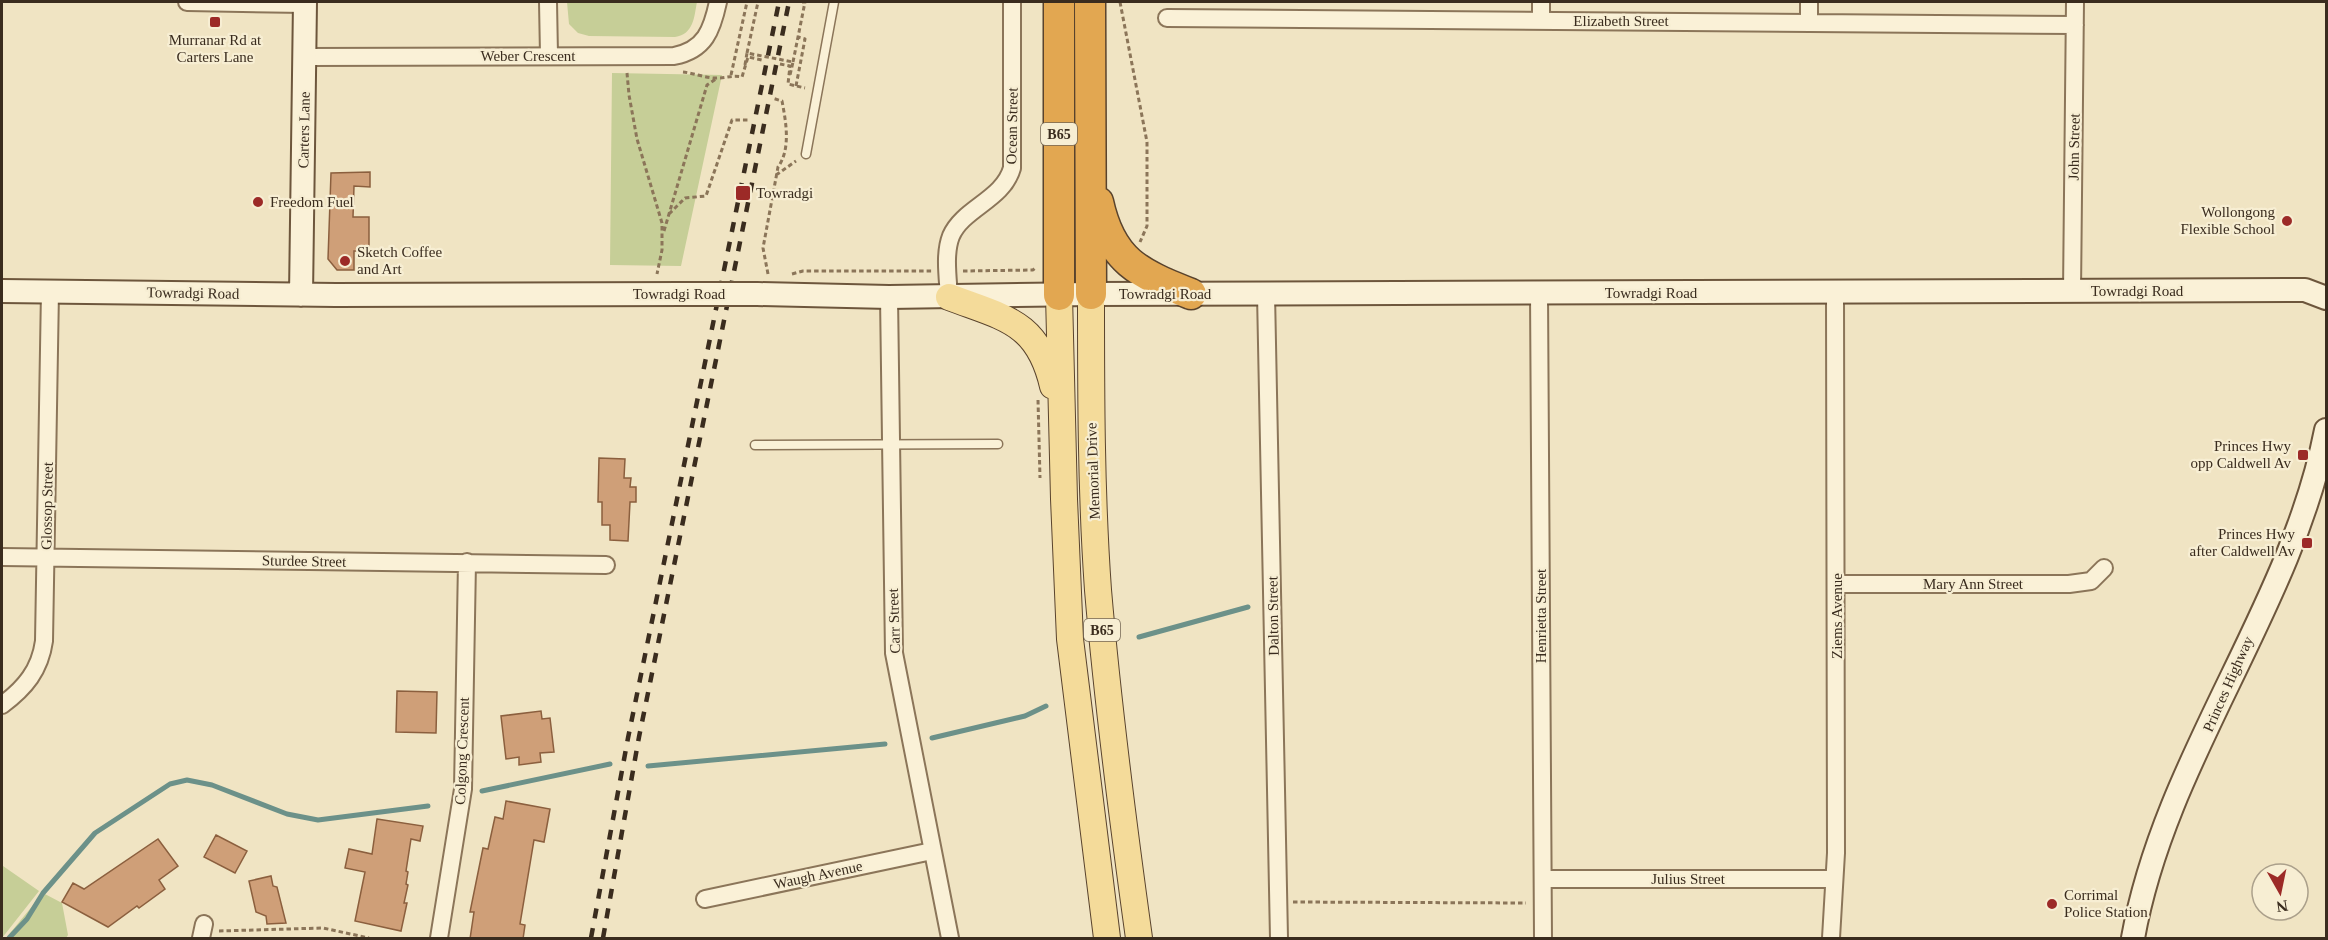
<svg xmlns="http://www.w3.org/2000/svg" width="2328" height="940" viewBox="0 0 2328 940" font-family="Georgia,serif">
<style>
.green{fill:#c6ce97}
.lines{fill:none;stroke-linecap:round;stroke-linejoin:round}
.stream{stroke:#6c9189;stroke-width:5}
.building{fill:#cf9f78;stroke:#8b5f3e;stroke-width:1.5}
.lane-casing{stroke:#8b7559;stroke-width:11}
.street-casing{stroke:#8b7559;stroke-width:20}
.secondary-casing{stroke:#6d563c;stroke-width:26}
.primary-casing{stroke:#59432d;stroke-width:28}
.highway-casing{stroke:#59432d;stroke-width:33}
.path{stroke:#8b7559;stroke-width:3;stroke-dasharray:4.5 3;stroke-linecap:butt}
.lane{stroke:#faf1d7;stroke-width:8}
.street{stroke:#faf1d7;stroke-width:16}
.secondary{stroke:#faf1d7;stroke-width:22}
.primary{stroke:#f4db9a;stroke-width:26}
.highway{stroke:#e2a751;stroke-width:30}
.rail{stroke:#3a2c1e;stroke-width:4.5;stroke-dasharray:10 10;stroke-linecap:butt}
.secondary-bridge-casing{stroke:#6d563c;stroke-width:26;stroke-linecap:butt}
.path-bridge{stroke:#8b7559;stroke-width:3;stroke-dasharray:4.5 3;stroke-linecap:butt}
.secondary-bridge{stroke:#faf1d7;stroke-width:22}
.poi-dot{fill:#9c2a27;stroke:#f7eed3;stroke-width:2}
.labels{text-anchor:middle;stroke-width:4.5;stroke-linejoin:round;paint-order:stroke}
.shield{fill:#f7eed3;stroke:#736654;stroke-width:1.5}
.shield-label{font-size:14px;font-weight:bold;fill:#3a2c1e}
.street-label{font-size:15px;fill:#3a2c1e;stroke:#f7eed3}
.poi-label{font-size:15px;fill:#3a2c1e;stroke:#f7eed3;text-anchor:start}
</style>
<rect width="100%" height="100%" fill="#f0e4c3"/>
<path class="green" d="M567,2H697C694,17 694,34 675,37L589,36L578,33L569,24Z
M612,73L722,75L681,266L610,265Z
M3,866L39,891L2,938V867Z
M43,893L62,903L68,935L66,938H6Z"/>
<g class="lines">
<path class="stream" d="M1139,637L1248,607
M932,738L1025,716L1046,706
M648,766L885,744
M482,791L610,764
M9,938L27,919L43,893L95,833L170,784L187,780L212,785L287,814L318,820L428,806"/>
</g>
<path class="building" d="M370,172V187L354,186L353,217H369V251H354V270H337L328,259L331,173Z
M599,458L625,459L624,478H631L630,487H636V502H630L628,541L610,540V525H602V502H598Z
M397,691L437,692L436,733L396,732Z
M541,711L542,719L550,718L554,752L540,753L541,762L519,765V757L506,759L501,716Z
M506,801L550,809L544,842L534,840L520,924L525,925L523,939H470L474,912H470L483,848L488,849L495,817L503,819Z
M377,819L423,826L420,841L411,839L406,871L408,872L406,884L408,885L404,903H407L401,931L355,921L365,872L345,868L349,849L372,854Z
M216,835L247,851L235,873L204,857Z
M158,839L178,866L159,880L165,889L139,908L137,906L108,927L62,902L73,883L84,889Z
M271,876L273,886L277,887L286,923L267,924L266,916L256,912L249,881Z"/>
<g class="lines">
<defs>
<path id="lane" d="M806,154L834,2
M755,445L998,444"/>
<path id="street" d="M187,2L305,4
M548,2L549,55
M1167,18L2075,25
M1541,21V2
M1809,23V2
M305,57L674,56C705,50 712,30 718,2
M2072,292L2075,2
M1539,293L1543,938
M1266,294L1279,938
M889,297L894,653L950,938
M949,297C948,278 944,254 951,236C963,208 1003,200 1012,168V2
M2,557L606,565
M1837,584H2069L2091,581L2104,568
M2,705C25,688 40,670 44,641L50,291
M1543,879H1833
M705,899L932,851
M201,938L204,924
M439,938L463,789L467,562
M1831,938L1836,853L1835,294"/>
<path id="secondary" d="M2,291L336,295L683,294
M757,294L889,297L1091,294L2305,290L2326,298
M301,295L305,2
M2133,938C2165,758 2291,609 2326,430"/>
<path id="primary" d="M1091,294C1091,393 1091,492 1098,590C1108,707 1123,823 1139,938
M1059,295L1064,499L1070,639L1107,938
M949,297C1004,318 1038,321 1053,386"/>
<path id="highway" d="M1059,2V295
M1090,2L1091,294
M1098,202C1111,262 1139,273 1191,294"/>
</defs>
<use href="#lane" class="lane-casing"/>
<use href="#street" class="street-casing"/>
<use href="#secondary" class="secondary-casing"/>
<use href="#primary" class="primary-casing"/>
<use href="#highway" class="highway-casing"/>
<path class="path" d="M1120,2L1147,142V226L1140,242
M747,53L758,2
M793,62L805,2H802
M780,64L790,66L788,84L805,88
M683,72C693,73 709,79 718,78C727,78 732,75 742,77L748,57L762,60
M627,73L629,95L637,139L662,223V250L657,274
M731,75L747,2
M796,86L805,39L798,37
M776,175L796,161
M669,214L685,198L706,196L732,120H749
M664,231L707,85L716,79
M963,271L1033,270L1036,267
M768,274L763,248L778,167C791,149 786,122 782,101L772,98
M792,274L803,271H932
M1038,400L1040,478
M1293,902L1526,903
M219,931L323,928L369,938"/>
<use href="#lane" class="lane"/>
<use href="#street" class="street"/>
<use href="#secondary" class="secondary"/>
<use href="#primary" class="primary"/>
<use href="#highway" class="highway"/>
<path class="rail" d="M591,938L628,738L779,2
M603,938L639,737L789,2"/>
<defs>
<path id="secondary-bridge" d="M683,294H757"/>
</defs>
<use href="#secondary-bridge" class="secondary-bridge-casing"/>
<path class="path-bridge" d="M745,65L747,53L793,62L790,75"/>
<use href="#secondary-bridge" class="secondary-bridge"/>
</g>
<g class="poi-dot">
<rect x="209" y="16" width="12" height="12" rx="3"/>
<rect x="735" y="185" width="16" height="16" rx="3"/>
<circle cx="258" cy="202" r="6"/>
<circle cx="2287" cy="221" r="6"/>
<circle cx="345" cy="261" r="6"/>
<rect x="2297" y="449" width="12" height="12" rx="3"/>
<rect x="2301" y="537" width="12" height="12" rx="3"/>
<circle cx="2052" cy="904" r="6"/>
</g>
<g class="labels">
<g class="shield">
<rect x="1041" y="123" width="36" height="22" rx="4.5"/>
<rect x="1084" y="619" width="36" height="22" rx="4.5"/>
</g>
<g class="shield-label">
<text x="1059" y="139">B65</text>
<text x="1102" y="635">B65</text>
</g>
<g class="street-label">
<text x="1621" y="26">Elizabeth Street</text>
<text x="528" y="61">Weber Crescent</text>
<text transform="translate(1012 126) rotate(-89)" y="5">Ocean Street</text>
<text transform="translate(304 130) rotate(-89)" y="5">Carters Lane</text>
<text transform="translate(2074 147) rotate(-89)" y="5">John Street</text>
<text x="2137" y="296">Towradgi Road</text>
<text transform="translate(193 293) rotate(1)" y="5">Towradgi Road</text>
<text x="1651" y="298">Towradgi Road</text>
<text x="679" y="299">Towradgi Road</text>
<text x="1165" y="299">Towradgi Road</text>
<text transform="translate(1093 471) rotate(-92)" y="5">Memorial Drive</text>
<text transform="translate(47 506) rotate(-89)" y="5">Glossop Street</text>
<text transform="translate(304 561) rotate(1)" y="5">Sturdee Street</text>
<text x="1973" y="589">Mary Ann Street</text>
<text transform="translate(1273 616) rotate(-91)" y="5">Dalton Street</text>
<text transform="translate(1541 616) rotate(-90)" y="5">Henrietta Street</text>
<text transform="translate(1837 616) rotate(-90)" y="5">Ziems Avenue</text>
<text transform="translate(894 621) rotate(-92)" y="5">Carr Street</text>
<text transform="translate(2228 684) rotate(-66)" y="5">Princes Highway</text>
<text transform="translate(462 751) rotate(-88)" y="5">Colgong Crescent</text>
<text transform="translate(818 875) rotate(-12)" y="5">Waugh Avenue</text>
<text x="1688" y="884">Julius Street</text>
</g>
<g class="poi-label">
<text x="215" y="45" text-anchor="middle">Murranar Rd at<tspan x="215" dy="17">Carters Lane</tspan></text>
<text x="756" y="198">Towradgi</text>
<text x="270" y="207">Freedom Fuel</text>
<text x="2275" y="217" text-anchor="end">Wollongong<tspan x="2275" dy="17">Flexible School</tspan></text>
<text x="357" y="257">Sketch Coffee<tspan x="357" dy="17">and Art</tspan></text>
<text x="2291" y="451" text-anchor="end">Princes Hwy<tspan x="2291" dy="17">opp Caldwell Av</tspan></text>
<text x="2295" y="539" text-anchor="end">Princes Hwy<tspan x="2295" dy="17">after Caldwell Av</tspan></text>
<text x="2064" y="900">Corrimal<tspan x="2064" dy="17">Police Station</tspan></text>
</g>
</g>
<rect width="2328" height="940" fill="none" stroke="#3a2c1e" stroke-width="6"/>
<g transform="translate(2280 892) rotate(171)"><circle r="28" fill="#f7eed3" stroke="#aba08b" stroke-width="1.5"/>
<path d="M0-4.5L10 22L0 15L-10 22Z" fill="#9c2a27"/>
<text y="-9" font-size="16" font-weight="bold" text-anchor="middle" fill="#3a2c1e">N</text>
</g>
</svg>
